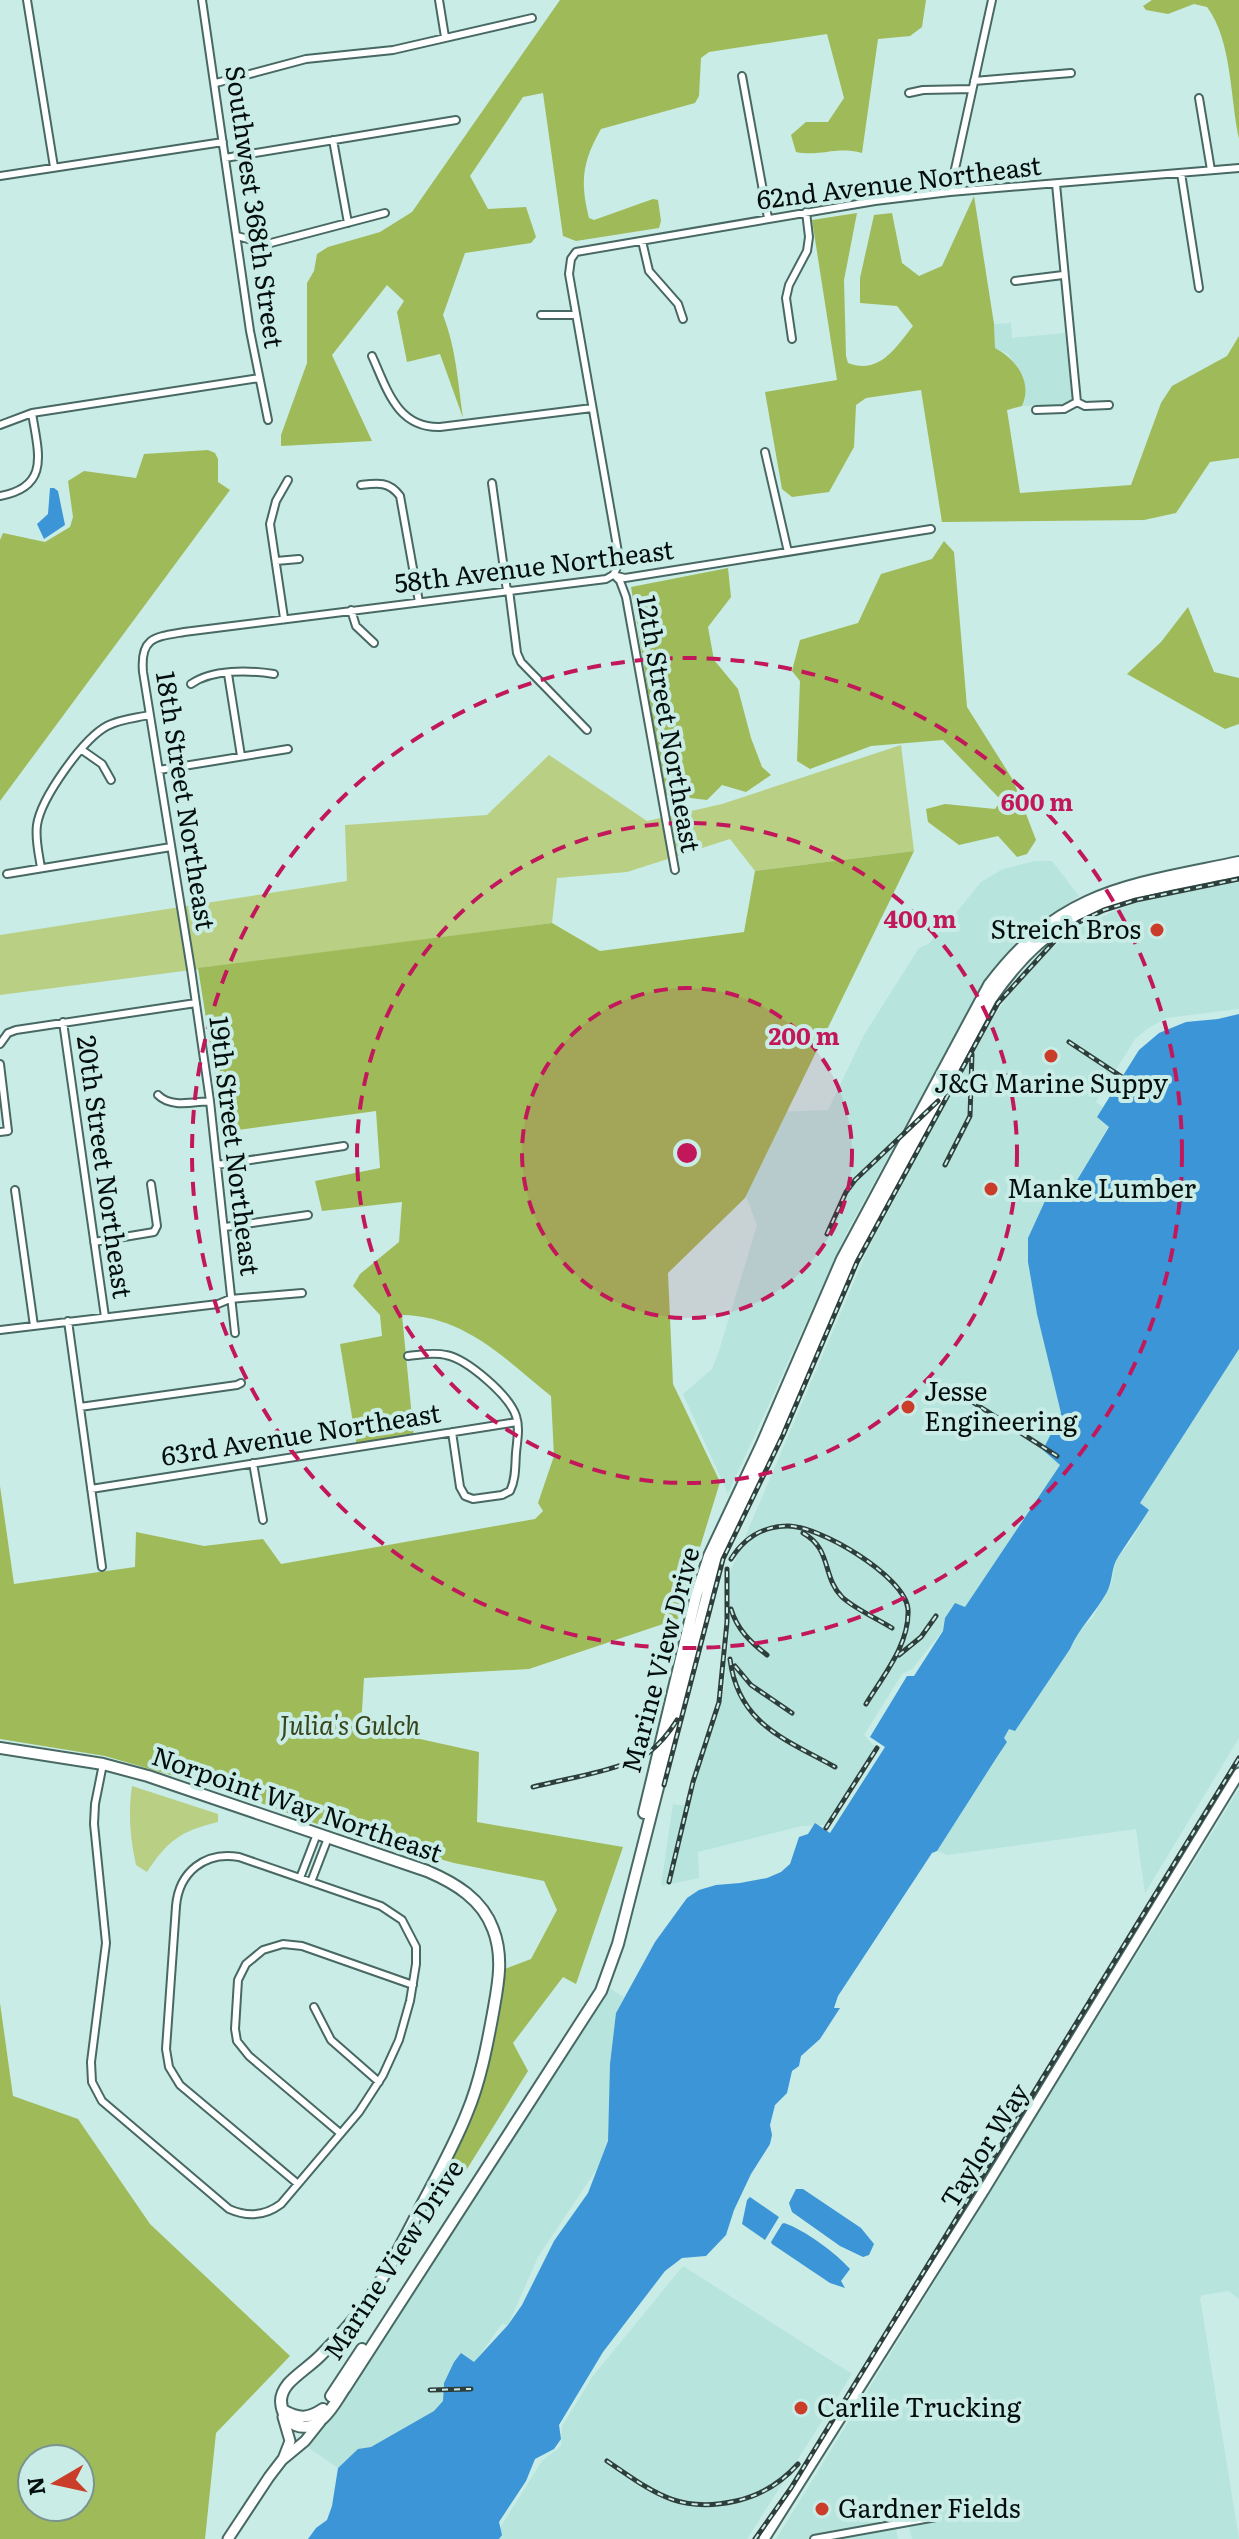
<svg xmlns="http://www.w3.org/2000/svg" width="1239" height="2539" viewBox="0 0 1239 2539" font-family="Literata,serif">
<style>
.built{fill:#b7e4dc}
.green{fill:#b8cf84}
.forest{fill:#9fba59;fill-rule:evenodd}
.water{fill:#3b95d6}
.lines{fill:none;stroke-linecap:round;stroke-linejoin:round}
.street-casing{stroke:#486863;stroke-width:10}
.secondary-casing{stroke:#486863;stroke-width:13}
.primary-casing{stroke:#486863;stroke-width:14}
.street{stroke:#fff;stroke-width:6}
.secondary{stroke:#fff;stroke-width:9}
.primary{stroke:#fff;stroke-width:10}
.rail-casing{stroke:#2e3e3b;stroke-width:5}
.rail{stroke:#c9ece6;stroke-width:2;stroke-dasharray:6;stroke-linecap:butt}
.ring{fill:none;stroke:#c2185b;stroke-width:4;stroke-dasharray:14 10}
.poi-dot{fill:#ca3e29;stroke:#c9ece6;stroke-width:3}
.labels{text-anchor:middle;stroke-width:8;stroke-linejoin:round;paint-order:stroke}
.street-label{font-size:26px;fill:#040f0d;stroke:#c9ece6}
.poi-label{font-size:26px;fill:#040f0d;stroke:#c9ece6;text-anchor:start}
.park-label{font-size:26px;font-style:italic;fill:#38441b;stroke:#c9ece6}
.centre{fill:#c2185b;stroke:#c9ece6;stroke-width:4}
.ring-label{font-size:24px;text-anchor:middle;font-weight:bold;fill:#c2185b;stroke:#c9ece6;stroke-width:8;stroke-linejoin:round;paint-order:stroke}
</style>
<rect width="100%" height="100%" fill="#c9ece6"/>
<path class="built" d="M1011,323L1012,338L1065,333L1072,398L1068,404L1022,406L1025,402L1023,376L1008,354L995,348L994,324Z
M1035,861H1052L1079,896L1041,921L1028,933L1005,958L975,998L847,1232L728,1494L683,1394L712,1369L719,1351L757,1225L743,1189L776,1112L828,1110L864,1035L919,948L928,944L947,924L981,882L1003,869Z
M1239,882V1009L1166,1018L1147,1029L1135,1039L1096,1102L1103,1107L1097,1117L1109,1126L1067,1197L1052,1189L1028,1238V1262L1037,1314L1061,1413L1043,1450L1060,1464L965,1608L955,1603L945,1618L943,1630L912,1669L902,1674L864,1735L877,1749L828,1825L802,1826L698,1852L699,1878L661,1886L673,1804L689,1806L724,1689L729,1637L725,1584L867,1251L986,1029L1011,991L1028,970L1048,951L1080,928L1116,910L1141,901Z
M1239,1349V1738L1145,1893L1136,1829L947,1855L937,1851L1007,1742L1004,1738L1009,1728L1014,1731L1069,1649L1076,1635L1093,1617L1111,1585L1116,1559L1129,1544L1149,1510L1140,1503Z
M1239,1789V2299L1229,2291L1202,2295L1200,2298L1239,2539H912L909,2527L896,2529L898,2539H776Z
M609,1988L624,1997L616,2013L610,2064L608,2141L602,2161L538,2257L508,2325L502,2324L474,2363L461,2353L454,2362L444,2383L443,2401L434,2411L371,2447L358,2449L338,2468L309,2448L387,2332Z
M683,2266L852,2374L747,2539H499L502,2535L500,2528L542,2461L561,2446L562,2426L593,2376Z"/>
<path class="green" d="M901,745L914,851L755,871L730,839L627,872L557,878L552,923L0,995V935L347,881L345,825L487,815L549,755L647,821L722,804Z
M132,1786L218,1814V1822C181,1831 168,1840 147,1872L136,1865C130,1838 128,1813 132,1786Z"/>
<path class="forest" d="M560,0H926L922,27L910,36L878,39L862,153C835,146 821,157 796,152L791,135L806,122H828L844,98L827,34L709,52L701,58L699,96L695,103L601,129C582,162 580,182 589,218L594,220L653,199L658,200L661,221L659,228L576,241L563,236L543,93L523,97L470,176L488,209L526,207L536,237L531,243L465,253L443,315C456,348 458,383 463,418L440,354L407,362L397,312L404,301L387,285L332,355L372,441L281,446V435L307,363V283L314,271L317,254L328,247L380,232L412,212Z
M1152,0H1239V139C1230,98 1232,40 1207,7L1194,4L1168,14L1146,10L1143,6Z
M974,196L994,324L995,348C1016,359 1033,382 1022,406L1007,410L1020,493L1131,485L1161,403L1172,386L1227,356L1239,336V458L1210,462L1176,513L1144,520L942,522L921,390L866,398L856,405L854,447L829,492L792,497L782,489L765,392L837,380L812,220L857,213L844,280L846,356L848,363C880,375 896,347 913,326L897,306L860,303V278L874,215L892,213L902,263L919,276L942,266Z
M208,450L215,453L218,459V482L230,490L0,801V540L3,533L45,542L70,527L73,517L68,481L84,471L136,478L144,454Z
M944,541L954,552L967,707L1013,780L1036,840L1027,854L1017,857L998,836L959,845L928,822L926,809L945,804L995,809L1001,800L943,740L871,746L810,769L797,761L800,681L792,671L800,640L858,623L881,574L932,559Z
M728,568L731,597L708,627L714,660L738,689L751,738L762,767L771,775L746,792L722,785L707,800L665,795L631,587Z
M1188,607L1214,672L1239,678V724L1225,729L1127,674L1161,642Z
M914,851L745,1198L668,1273L673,1384L720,1482L678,1619L529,1669L364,1678L361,1726L479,1752L477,1822L623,1847L576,1984L563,1977L513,2043L528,2071L462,2177L446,2172L474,2113L483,2080L505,1969L531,1959L557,1910L544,1881L454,1863L325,1827L239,1795L105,1756L0,1739V1486L14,1584L135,1567L136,1532L204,1546L263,1539L281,1564L535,1519L543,1511L538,1503L554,1456L551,1396C505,1359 465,1316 402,1315L414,1438L357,1447L340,1344L382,1336L380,1315L353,1286L360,1274L399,1242L402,1202L322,1211L315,1181L380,1168L376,1111L224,1132L198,968L552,923L600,951L744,932L755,871Z
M0,2003L13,2096L78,2119L150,2224L290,2356L216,2433L205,2539H0ZM32,2459H80V2507H32Z"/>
<path class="water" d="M50,488H54L58,491L65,525L44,539L37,524L48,514Z
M1239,1014V1349L1140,1503L1149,1510C1139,1526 1128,1541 1118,1557C1111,1567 1113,1581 1107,1592C1096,1612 1079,1628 1070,1649L1015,1731L1009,1729L1004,1738L1007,1742L997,1757L937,1851L932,1853L838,1996L834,2008H840L820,2039L801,2056L799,2066L792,2071L787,2093L775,2105L770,2125L772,2135L770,2144L751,2174L734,2210L726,2235L706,2256L682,2258L665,2271L603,2352L559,2425L561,2439L554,2449L535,2459L526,2481L499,2522L502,2535L499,2539H308L316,2528L327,2520L332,2506L338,2468L358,2449L371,2447L434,2411L443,2401L444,2383L454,2362L461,2353L474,2362L508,2325L522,2305L554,2241L588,2193L608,2141L610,2064L616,2013L655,1942L687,1898L699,1890L716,1885L740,1883L767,1878L781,1872L790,1864L799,1837L808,1834L815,1823L830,1833L885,1747L870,1737L907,1676H914L943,1631L945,1618L955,1603L965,1607L1060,1465L1043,1450L1061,1413L1037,1314L1028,1262V1238L1051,1188L1067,1197L1109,1127L1097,1117L1139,1050L1159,1033L1186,1022L1218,1019Z
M796,2189H803L861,2228L874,2244L869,2255L863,2257L840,2246L792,2212L789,2203Z
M750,2197L779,2217L765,2240L742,2224L747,2200Z
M784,2223C805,2230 836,2253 850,2269L841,2281L845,2288L830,2283L772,2244L771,2242L782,2224Z"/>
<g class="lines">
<defs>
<path id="street" d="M27,0L54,167
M202,0L250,331L268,420
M439,0L445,37
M742,76L768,218
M974,81L1071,73
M216,83L306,59L393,50L532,18
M909,93L923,90L972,89
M1199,98L1211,170
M333,140L348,223
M225,158L456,120
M1181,173L1199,288
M0,176L223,142
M1056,184L1077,402
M950,192L992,0
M237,236L267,244L385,213
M642,241L649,271L678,304L683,319
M1015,281L1063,275
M541,315H576
M792,339L786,298L789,285L807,251L809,237L806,212
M372,356C387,389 397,428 440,427L592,408
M1077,402L1085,406L1109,405
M1036,410L1064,409L1077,402
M0,425L32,413L259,378
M765,452L788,552
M492,483L507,591
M361,485C377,483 389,481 400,496L419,602
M0,496C51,487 38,452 32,413
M276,561L299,559
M613,575C622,563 617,548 615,535L569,274L571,259L576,252L875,201L950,192L1239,168
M616,577L620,581L626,597L675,870
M509,590L517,653L521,662L587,730
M351,610L356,626L374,643
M284,618L270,524L276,501L288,480
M228,674L241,756
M191,684C212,669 249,670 274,674
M82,750L102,764L111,780
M159,770L288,749
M41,868C39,854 35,840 37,825C41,798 83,739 107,726C120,719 136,718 149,715
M7,874L171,847
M63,1022L105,1317
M0,1044L8,1033L16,1030L196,1003
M0,1064L8,1131L0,1132
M158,1095C171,1108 192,1102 210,1101
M217,1165L344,1146
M15,1190L34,1326
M225,1227L308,1215
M94,1242L154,1232L157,1226L151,1184
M68,1321L102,1567
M0,1330L218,1304L230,1299L302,1293
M235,1333L210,1101L191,969L143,672C140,637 155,637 184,632L606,579L613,575L625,578L931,529
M408,1356C420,1355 433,1352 446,1355C467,1359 509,1395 516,1416C520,1428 517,1441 516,1453C515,1466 516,1479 510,1491L502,1495L473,1499L465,1496L460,1487L452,1432
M80,1407L237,1385L241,1383
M253,1463L263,1520
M91,1489L517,1422
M103,1764L95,1804L94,1824L106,1943L91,2062L92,2082L102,2101L229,2209C247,2217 265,2216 281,2204L359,2112L383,2075L399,2040L410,2001L416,1964V1947L402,1920L381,1906L239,1857C205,1851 179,1872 176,1906L166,2049L169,2067L180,2085L298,2184
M300,1878L317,1834
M311,1882L328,1838
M314,2007L331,2040L379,2082
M340,2133L249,2056L237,2041L235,2029L238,1980L246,1964L263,1950L283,1944L302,1946L413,1985
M814,2539L936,2517"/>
<path id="secondary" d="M283,2459L290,2441L283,2417
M228,2539L269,2477L282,2460L305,2441L320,2422
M764,2539L984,2190L1239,1773"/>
<path id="primary" d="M0,1748L103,1764L148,1776L427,1871C455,1883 482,1899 493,1929C504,1957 498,1985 493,2013C487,2046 480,2082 467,2113C452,2151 431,2186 413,2222C398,2251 383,2280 364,2306C351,2324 335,2341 320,2356C310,2366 297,2374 288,2384C284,2389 281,2395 281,2401C282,2426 306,2435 323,2418C332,2410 338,2398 345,2388L601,1991L618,1944L716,1560L786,1413L852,1259L991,999C1060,898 1128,894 1239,871
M644,1813L696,1596L709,1556L761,1446L842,1259L989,985C1061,889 1130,885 1239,862
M331,2396L362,2349
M283,2410C299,2419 308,2419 323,2409"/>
</defs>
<use href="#street" class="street-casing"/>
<use href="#secondary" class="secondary-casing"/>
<use href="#primary" class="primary-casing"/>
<use href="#street" class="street"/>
<use href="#secondary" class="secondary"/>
<use href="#primary" class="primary"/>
<defs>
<path id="rail" d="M1069,1042L1128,1081
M945,1165L970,1116L972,1054
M827,1234L846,1192L855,1180L938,1101
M971,1401L1057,1456
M803,1533C832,1549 822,1577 842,1597C855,1609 876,1618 892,1628
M731,1559C744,1538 761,1527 786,1526C817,1524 905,1576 908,1609C910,1644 883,1676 866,1704
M731,1609C737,1629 750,1642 767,1655
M899,1655L921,1637L936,1616
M730,1659C738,1724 785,1739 835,1767
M735,1666L751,1685L792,1713
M664,1785L723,1559L783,1435L857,1262L998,1003L1061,934L1079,922L1104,910L1136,900L1239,879
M533,1787C564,1779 622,1770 648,1753C660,1744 669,1733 677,1720
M826,1828L877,1748
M669,1882L693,1782L719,1702L727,1622V1569
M430,2390L471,2389
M607,2461C653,2492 678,2514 736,2501C762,2495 781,2483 798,2464
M755,2539L791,2488L1239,1758"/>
</defs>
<use href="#rail" class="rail-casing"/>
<use href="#rail" class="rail"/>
</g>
<circle cx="687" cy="1153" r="165" fill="#c2185b" fill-opacity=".12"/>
<g class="ring">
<circle cx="687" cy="1153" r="165"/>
<circle cx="687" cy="1153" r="330"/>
<circle cx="687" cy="1153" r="495"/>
</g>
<g class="poi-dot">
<circle cx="1157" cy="930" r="8"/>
<circle cx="1051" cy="1056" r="8"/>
<circle cx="991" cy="1189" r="8"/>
<circle cx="908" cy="1407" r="8"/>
<circle cx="801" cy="2408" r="8"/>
<circle cx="822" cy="2509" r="8"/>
</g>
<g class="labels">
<g class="street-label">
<text transform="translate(899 183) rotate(-7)" y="9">62nd Avenue Northeast</text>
<text transform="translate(254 207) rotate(82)" y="9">Southwest 368th Street</text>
<text transform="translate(534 567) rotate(-7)" y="9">58th Avenue Northeast</text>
<text transform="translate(668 724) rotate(80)" y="9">12th Street Northeast</text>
<text transform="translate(185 801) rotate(81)" y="9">18th Street Northeast</text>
<text transform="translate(234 1146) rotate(83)" y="9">19th Street Northeast</text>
<text transform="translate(104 1167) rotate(82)" y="9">20th Street Northeast</text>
<text transform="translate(301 1435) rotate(-9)" y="9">63rd Avenue Northeast</text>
<text transform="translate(661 1660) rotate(-75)" y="9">Marine View Drive</text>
<text transform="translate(297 1805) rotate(19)" y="9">Norpoint Way Northeast</text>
<text transform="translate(985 2146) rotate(-58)" y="9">Taylor Way</text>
<text transform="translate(394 2260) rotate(-57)" y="9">Marine View Drive</text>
</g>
<g class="poi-label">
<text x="1141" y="939" text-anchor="end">Streich Bros</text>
<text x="1051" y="1093" text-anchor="middle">J&amp;G Marine Suppy</text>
<text x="1007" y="1198">Manke Lumber</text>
<text x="924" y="1401">Jesse<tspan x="924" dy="30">Engineering</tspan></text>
<text x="817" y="2417">Carlile Trucking</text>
<text x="838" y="2518">Gardner Fields</text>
</g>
<g class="park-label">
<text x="350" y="1735">Julia's Gulch</text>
</g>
</g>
<circle cx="687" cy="1153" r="12" class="centre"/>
<g class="ring-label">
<text x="1037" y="811">600 m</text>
<text x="920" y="928">400 m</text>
<text x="804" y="1045">200 m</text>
</g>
<g transform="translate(56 2483) rotate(261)"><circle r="38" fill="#c9ece6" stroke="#7a948f" stroke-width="2"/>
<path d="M0-6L14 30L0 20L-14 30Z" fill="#ca3e29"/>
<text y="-12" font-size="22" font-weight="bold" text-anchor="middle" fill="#040f0d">N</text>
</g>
</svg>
